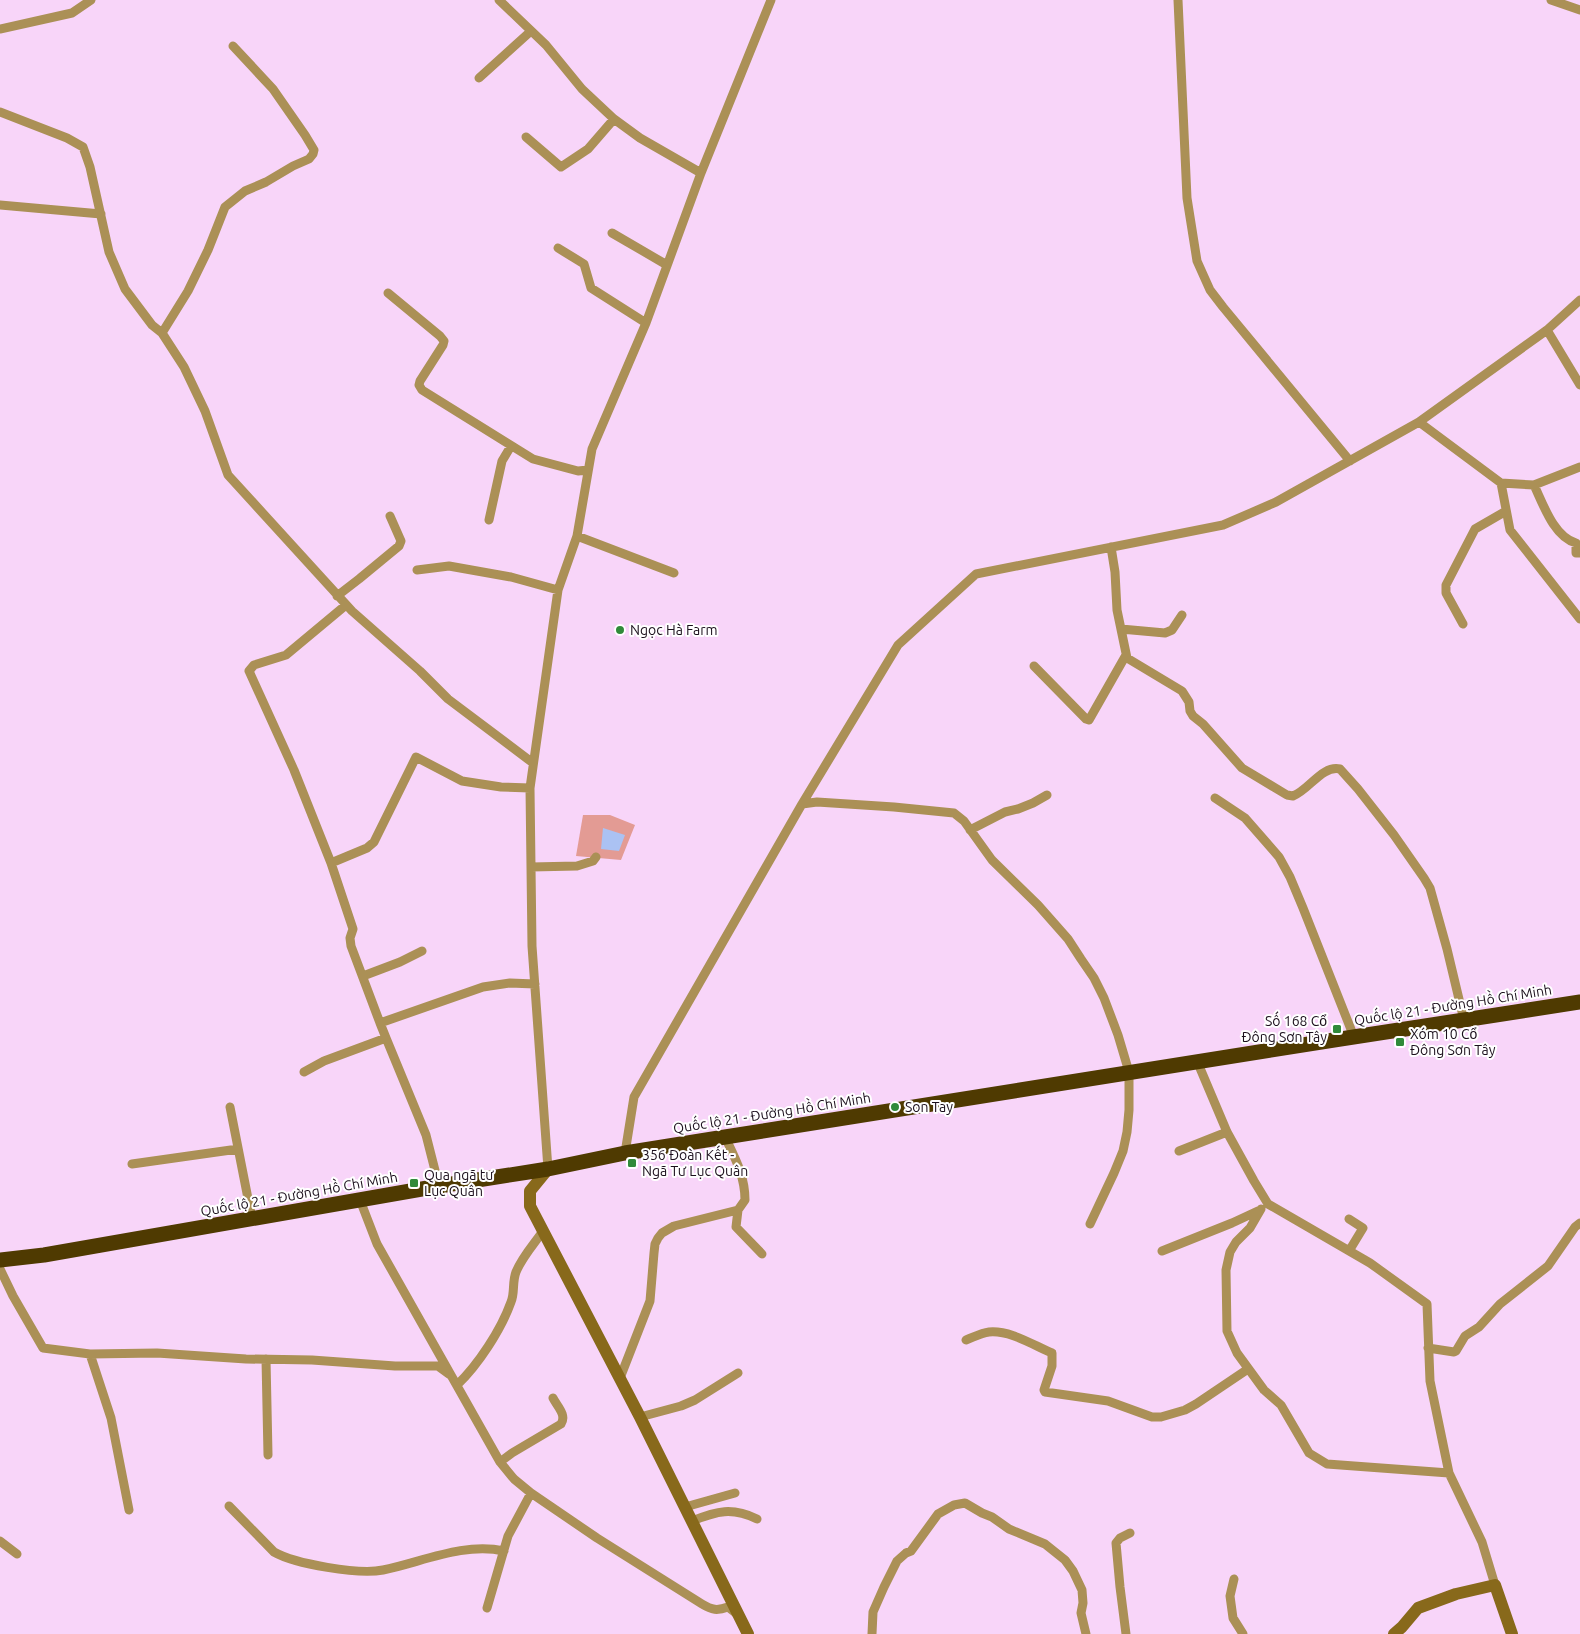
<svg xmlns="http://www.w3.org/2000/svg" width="1580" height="1634" viewBox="0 0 1580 1634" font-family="Ubuntu,sans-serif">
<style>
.green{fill:#e39b94}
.water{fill:#abc2f3}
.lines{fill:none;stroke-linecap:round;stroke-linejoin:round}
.street{stroke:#ab9056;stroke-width:9}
.secondary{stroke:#88691b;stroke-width:12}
.highway{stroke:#4f3a01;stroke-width:15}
.poi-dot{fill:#308a3a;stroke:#fff;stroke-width:2}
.labels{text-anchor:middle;stroke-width:4;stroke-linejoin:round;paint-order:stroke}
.poi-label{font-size:14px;fill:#1b0f1c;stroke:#fff;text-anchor:start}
.street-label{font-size:14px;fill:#1b0f1c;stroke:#fff}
</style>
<rect width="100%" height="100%" fill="#f8d5f9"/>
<path class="green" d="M583,815H610L635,825L621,860L576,856Z"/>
<path class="water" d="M603,828L625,835L619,851L601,849Z"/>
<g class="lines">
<path class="street" d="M499,0L546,45L582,89L614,119L640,138L701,173
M1178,0L1187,198L1197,261L1210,290L1223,307L1350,461
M1551,0L1580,10
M0,29L72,13L91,0
M479,78L531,31
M0,112L67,138L83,147L90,167L109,252L125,289L152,325L162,333L184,367L205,411L228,475L352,611L420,671L448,699L533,763
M526,137L561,167L588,149L614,119
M0,205L101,214
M612,233L667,265
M558,248L584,264L591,288L646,323
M388,293L440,336L444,341L443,345L420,381L419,385L422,390L533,459L578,471L588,470
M1547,330L1580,385
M162,333L188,291L208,250L225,207L245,191L266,182L293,166L309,159L313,154L314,150L305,135L273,89L233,46
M1419,422L1501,483L1534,485L1580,467
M1501,483L1510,530L1580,619
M1534,485C1543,504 1554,537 1576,543V553H1580
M489,520L502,461L511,446
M577,536L674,573
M1111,547L1115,572L1117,610L1127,658L1182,691L1189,702L1190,711L1193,716L1203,724L1242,768L1287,795L1293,796C1309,790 1322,765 1340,769L1358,789L1394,835L1424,878L1430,888L1447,949L1464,1020
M417,570L449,566L511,577L558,590
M337,596L359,579L399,546L401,541L390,516
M346,605L286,655L254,665L249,671L294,770L331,863L353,929L350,938L351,946L380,1023
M1463,624L1446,593V585L1475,529L1506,511
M1121,629L1165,633L1172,630L1182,615
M1034,666L1086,719L1089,720L1126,655
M1215,798L1245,818L1279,857L1290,877L1303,908L1354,1037
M802,804L817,802L894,807L954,813L964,821L992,860L1038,905L1068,939L1081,959L1094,978L1104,998L1118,1035L1129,1072V1110L1127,1132L1123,1151L1114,1173L1090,1224
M970,830L1005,812L1018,809L1033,803L1047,795
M331,863L367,848L374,842L416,757L462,781L501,787L530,788
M531,867L577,866L593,861L596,857
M363,976L400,962L422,951
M386,1038L426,1135L439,1186
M1197,1061L1227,1132L1254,1181L1268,1204L1370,1263L1427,1304L1430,1381L1449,1473L1482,1542L1495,1585
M304,1072L324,1061L386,1038L380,1023L483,987L510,983L535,984
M230,1107L252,1219
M725,1137C735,1158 745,1176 745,1200L738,1210L736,1227L762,1254
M1179,1151L1227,1132
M625,1153L634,1097L802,804L898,645L976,574L1223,525L1276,502L1419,422L1547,330L1580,300
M132,1164L238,1149
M548,1169L532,946L530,788L558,590L577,536L592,449L646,323L701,173L771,0
M360,1200L377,1244L500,1462L514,1479L531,1493L597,1538L702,1604C712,1610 717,1611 728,1607L737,1614
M1261,1209L1250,1228L1236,1242L1230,1252L1226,1270L1227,1331L1237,1353L1264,1390L1281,1405L1309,1453L1327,1464L1449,1473
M1349,1219L1363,1228L1349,1251
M1162,1251L1232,1223L1260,1210
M0,1269L13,1296L43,1348L90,1354L157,1353L246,1359L312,1360L395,1366H438L449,1374
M966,1340C974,1337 981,1333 989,1332C1010,1330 1033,1345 1052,1353V1366L1044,1390L1045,1392L1108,1401L1152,1417H1161L1185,1410L1196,1404L1248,1369
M1428,1348L1454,1352L1456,1351L1465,1336L1479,1327L1500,1304L1548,1266L1575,1227L1580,1223
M90,1354L111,1418L129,1510
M266,1359L268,1455
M620,1378L650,1301L654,1253L655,1244L658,1238L662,1233L674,1226L738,1210
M457,1385C478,1365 501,1330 511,1302C515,1293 512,1282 516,1272C522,1257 534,1244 543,1231
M640,1417L681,1406L695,1400L738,1373
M500,1462L512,1453L561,1424C567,1415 557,1406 553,1398
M229,1506L274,1552C295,1564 359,1575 383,1570C422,1562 464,1542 504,1551
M685,1507L735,1493
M692,1521C717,1511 732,1507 757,1519
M0,1541L17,1554
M1234,1579L1230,1596L1233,1618L1243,1634
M487,1608L508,1536L531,1493
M872,1634L873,1612L884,1587L897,1561L906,1553L911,1551L938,1514L954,1505L965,1503L982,1513L992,1517L1009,1529L1045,1544L1065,1560L1073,1571L1082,1590L1083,1603L1081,1613L1086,1634
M1126,1634L1120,1587L1116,1543L1120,1538L1130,1533"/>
<path class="secondary" d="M548,1169L530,1191V1206L640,1417L748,1634
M1394,1634L1402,1627L1418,1608L1456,1594L1495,1585L1512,1634"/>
<path class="highway" d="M0,1260L44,1255L439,1186L548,1169L625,1153L725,1137L1334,1040L1580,1002"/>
</g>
<g class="poi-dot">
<circle cx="620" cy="630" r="5"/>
<rect x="1332" y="1024" width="10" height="10" rx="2.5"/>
<rect x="1395" y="1037" width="10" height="10" rx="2.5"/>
<circle cx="895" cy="1107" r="5"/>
<rect x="627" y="1158" width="10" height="10" rx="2.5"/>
<rect x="409" y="1178" width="10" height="10" rx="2.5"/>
</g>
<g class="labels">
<g class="poi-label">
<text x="630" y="635">Ngọc Hà Farm</text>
<text x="1327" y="1026" text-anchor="end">Số 168 Cổ<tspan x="1327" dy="16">Đông Sơn Tây</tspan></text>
<text x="1410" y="1039">Xóm 10 Cổ<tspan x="1410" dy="16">Đông Sơn Tây</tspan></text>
<text x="905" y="1112">Son Tay</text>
<text x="642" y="1160">356 Đoàn Kết -<tspan x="642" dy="16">Ngã Tư Lục Quân</tspan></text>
<text x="424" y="1180">Qua ngã tư<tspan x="424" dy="16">Lục Quân</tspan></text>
</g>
<g class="street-label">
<text transform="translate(1453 1005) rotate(-9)" y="5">Quốc lộ 21 - Đường Hồ Chí Minh</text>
<text transform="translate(772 1113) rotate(-9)" y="5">Quốc lộ 21 - Đường Hồ Chí Minh</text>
<text transform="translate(299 1194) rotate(-10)" y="5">Quốc lộ 21 - Đường Hồ Chí Minh</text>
</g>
</g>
</svg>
